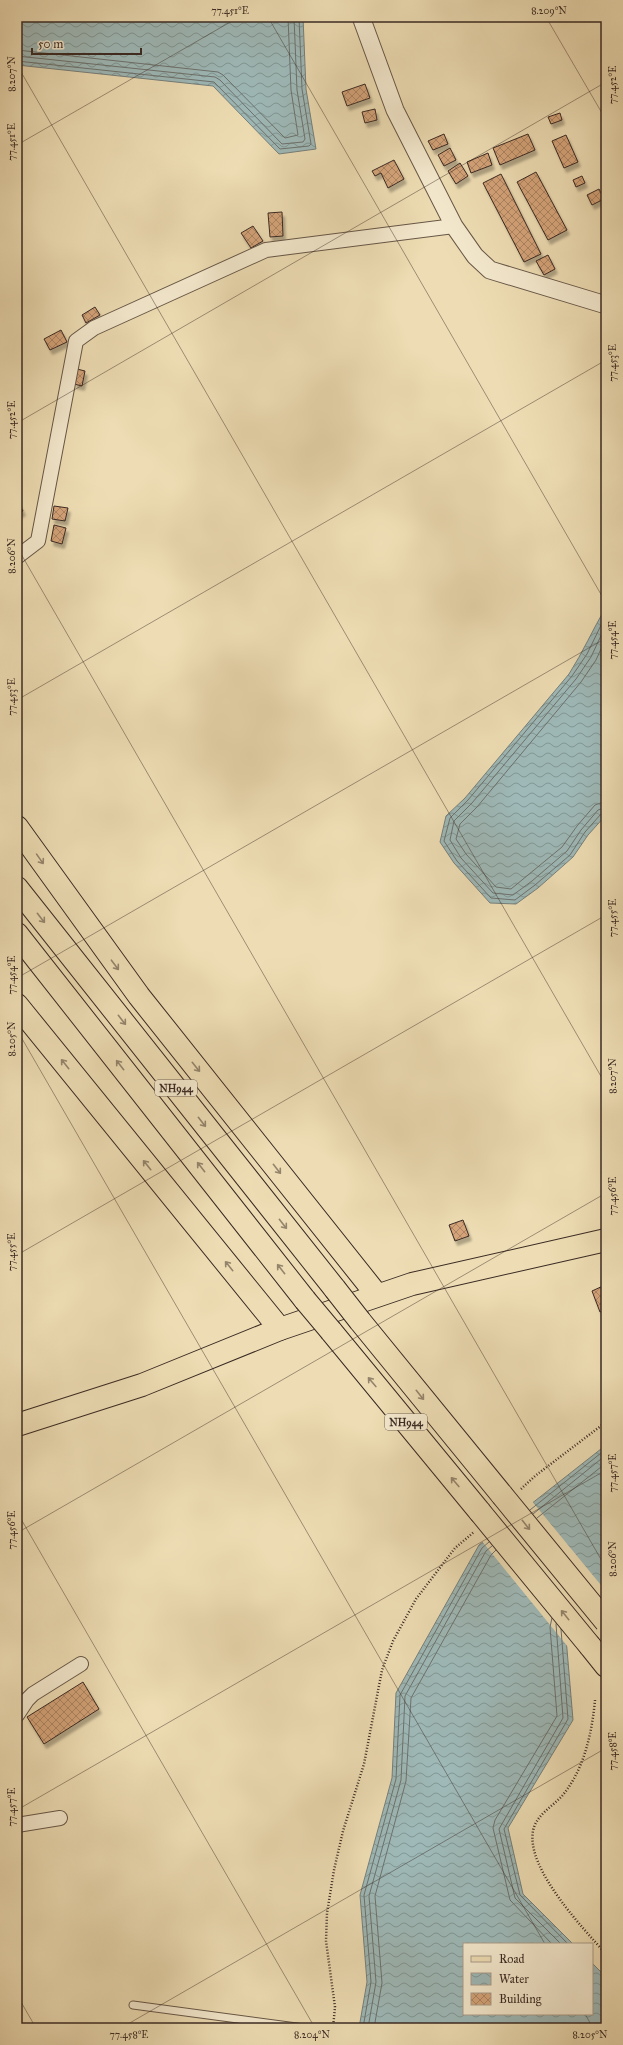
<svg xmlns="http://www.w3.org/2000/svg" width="623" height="2045" viewBox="0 0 623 2045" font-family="'IM FELL Great Primer',serif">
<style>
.water{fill:url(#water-waves);stroke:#76807c}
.pier{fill:#eeddb4}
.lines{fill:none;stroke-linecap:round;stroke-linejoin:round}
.shore{stroke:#6c726e;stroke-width:1}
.building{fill:url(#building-cross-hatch);stroke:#3a2a23;filter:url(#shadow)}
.service-casing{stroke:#675747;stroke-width:9}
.minor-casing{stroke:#675747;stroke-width:16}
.tertiary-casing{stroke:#675747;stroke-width:19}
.primary-casing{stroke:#3a2a23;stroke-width:24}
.trunk-casing{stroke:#3a2a23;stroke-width:24}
.path{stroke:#3a2a23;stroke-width:2.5;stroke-dasharray:1 2;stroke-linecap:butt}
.service{stroke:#f4e9ce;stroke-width:7}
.minor{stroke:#f4e9ce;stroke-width:14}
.tertiary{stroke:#f4e9ce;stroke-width:17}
.primary{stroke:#eeddb4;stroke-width:22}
.trunk{stroke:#eeddb4;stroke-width:22}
.trunk-bridge-casing{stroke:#3a2a23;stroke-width:24;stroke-linecap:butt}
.trunk-bridge{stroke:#eeddb4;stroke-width:22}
.oneway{stroke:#94846c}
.ticks{fill:none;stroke:#3a2a23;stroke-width:1;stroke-opacity:0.45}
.labels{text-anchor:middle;stroke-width:3;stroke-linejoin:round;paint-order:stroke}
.shield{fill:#f4e9ce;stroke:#726356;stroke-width:1}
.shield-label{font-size:10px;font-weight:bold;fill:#3a2a23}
.neatline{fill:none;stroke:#3a2a23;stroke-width:1.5}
.ticks-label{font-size:10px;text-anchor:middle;fill:#3a2a23}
</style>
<defs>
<pattern id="water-waves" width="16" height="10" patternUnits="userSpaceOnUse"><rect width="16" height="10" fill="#9eb9b8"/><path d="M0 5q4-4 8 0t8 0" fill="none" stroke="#829795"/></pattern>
<pattern id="building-cross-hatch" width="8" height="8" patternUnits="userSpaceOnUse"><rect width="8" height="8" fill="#d4a379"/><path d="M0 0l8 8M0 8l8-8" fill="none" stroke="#ad8563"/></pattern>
<filter id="shadow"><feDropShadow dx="2.5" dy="4.5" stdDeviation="1" flood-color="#0004"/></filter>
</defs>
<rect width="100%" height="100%" fill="#eeddb4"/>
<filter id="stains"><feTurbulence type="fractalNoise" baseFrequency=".005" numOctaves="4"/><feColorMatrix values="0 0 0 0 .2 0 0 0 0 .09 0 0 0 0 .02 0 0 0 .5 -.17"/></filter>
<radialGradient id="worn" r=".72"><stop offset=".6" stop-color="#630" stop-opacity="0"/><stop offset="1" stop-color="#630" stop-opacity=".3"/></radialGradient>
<path class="water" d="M17,17H303L306,89L316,149L279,154L213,86L17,65Z
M606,607V815L588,835L573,857L538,888L516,904L490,903L454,863L440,842L446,816L465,798L569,674C583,652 593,629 606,607Z
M606,1445V1586L565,1626L573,1720L508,1828L523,1894L573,1944H464V2014H592V1963L606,1977V2028H359L367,1982L360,1895L392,1778L396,1693L479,1545Z"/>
<path class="pier" d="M531,1500L605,1590L567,1627L568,1647L481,1540Z"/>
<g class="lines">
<path class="shore" d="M17,50L218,72L223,75L285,138L298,135L291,90L288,17
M17,56L215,77L220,80L282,144L303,142L305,139L297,90L294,17
M17,61L214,82L280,149L309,146L311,144L302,89L299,17
M606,615L587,654L572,676L468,800L450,818L444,841L457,861L491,898L515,900L535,885L570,855L585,832L601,814L606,812
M606,625L591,657L576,679L472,803L454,821L450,840L461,858L493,893L513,895L532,881L567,851L581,830L598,810L606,807
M606,638L596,660L581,682L477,807L460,824L456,839L466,854L496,887L511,889L562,847L577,826L595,805L606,801
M530,1510L606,1449
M533,1514L606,1455
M537,1518L606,1463
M552,1618L550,1627L557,1716L495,1820L493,1828L510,1900L552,1944
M556,1624L563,1718L499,1829L515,1898L561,1944
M561,1629L568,1719L504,1829L520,1895L568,1944
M363,2028L371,1982L364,1895L396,1779L400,1695L482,1548L489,1542
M368,2028L376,1982L369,1896L401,1780L405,1696L486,1551L492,1546
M374,2028L382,1983L375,1896L406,1781L411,1698L491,1555L496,1550"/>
</g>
<path class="building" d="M365,84L370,98L347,106L342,92Z
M375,109L377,120L365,123L362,112Z
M560,113L562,120L551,124L548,117Z
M444,134L448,144L433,150L428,141Z
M528,134L535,150L500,165L493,148Z
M566,135L578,162L564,168L552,141Z
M450,148L456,160L444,166L438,155Z
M488,153L492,165L471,173L467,162Z
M394,160L404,179L388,188L381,173L375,176L372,171Z
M460,163L468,176L456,184L448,171Z
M536,172L567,230L548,240L517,182Z
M501,174L541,254L524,262L483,183Z
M582,176L585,183L576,187L573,180Z
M599,189L604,199L592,205L587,195Z
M282,212L283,236L270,237L268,213Z
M253,226L263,241L251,248L241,233Z
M548,255L555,269L544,275L536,261Z
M95,307L100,315L86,323L82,315Z
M61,330L67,342L50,350L44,339Z
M77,369L85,371L82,386L74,384Z
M17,500L23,511L17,515Z
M54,506L68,508L65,521L52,519Z
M54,525L66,528L62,544L51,541Z
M463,1220L469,1236L455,1241L449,1225Z
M605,1285L606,1310L600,1312L592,1291Z
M83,1682L99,1709L44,1744L27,1717Z"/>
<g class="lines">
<defs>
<path id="service" d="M133,2005L304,2028"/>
<path id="minor" d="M17,557L38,541L76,341L94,328L266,250L454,226
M17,1715L27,1700L33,1694L81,1664
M17,1825L60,1818"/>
<path id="tertiary" d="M361,17L395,110L454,226L475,256L490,270L606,305"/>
<path id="primary" d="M17,1425L142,1385L280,1329L412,1284L606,1240"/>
<path id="trunk" d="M17,827L139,996L377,1295
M17,888L335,1289
M17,934L305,1300
M17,1005L280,1329
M360,1321L502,1495
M331,1331L480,1512
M590,1646L606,1666"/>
</defs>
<use href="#service" class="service-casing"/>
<use href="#minor" class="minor-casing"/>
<use href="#tertiary" class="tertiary-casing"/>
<use href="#primary" class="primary-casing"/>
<use href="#trunk" class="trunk-casing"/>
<path class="path" d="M521,1489L535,1476L606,1422
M595,1700C592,1733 584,1770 562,1796C552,1807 536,1815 533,1831C526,1869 583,1928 606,1954
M333,2028L335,2007L326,1941L327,1913L334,1870L343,1831L364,1764L382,1670L393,1641L416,1599L455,1548L474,1532"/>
<use href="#service" class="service"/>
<use href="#minor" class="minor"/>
<use href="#tertiary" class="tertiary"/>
<use href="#primary" class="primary"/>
<use href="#trunk" class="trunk"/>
<defs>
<path id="trunk-bridge" d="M335,1289L360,1321
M305,1300L331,1331
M502,1495L606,1622
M480,1512L590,1646"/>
</defs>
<use href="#trunk-bridge" class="trunk-bridge-casing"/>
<use href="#trunk-bridge" class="trunk-bridge"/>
</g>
<defs><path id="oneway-shaft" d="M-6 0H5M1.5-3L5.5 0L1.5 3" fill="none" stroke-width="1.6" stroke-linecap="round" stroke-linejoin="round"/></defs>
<g class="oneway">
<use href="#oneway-shaft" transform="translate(40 859) rotate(55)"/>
<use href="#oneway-shaft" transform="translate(41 918) rotate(52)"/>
<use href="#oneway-shaft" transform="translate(115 965) rotate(53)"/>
<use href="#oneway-shaft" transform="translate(122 1020) rotate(52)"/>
<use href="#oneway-shaft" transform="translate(65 1064) rotate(-129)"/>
<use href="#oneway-shaft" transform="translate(120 1065) rotate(-128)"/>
<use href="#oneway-shaft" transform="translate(196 1067) rotate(51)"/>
<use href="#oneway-shaft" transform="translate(202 1122) rotate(52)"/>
<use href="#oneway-shaft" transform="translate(147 1165) rotate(-129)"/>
<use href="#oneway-shaft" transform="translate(201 1167) rotate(-128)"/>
<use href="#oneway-shaft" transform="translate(277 1169) rotate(52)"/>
<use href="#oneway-shaft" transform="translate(283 1224) rotate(52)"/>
<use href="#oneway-shaft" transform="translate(229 1266) rotate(-129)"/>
<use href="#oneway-shaft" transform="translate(281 1269) rotate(-128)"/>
<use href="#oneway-shaft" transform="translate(372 1382) rotate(-130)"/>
<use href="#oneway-shaft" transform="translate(420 1395) rotate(51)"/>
<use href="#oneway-shaft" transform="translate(455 1482) rotate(-130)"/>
<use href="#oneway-shaft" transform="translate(526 1525) rotate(51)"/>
<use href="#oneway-shaft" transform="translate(565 1615) rotate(-129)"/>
</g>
<path class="ticks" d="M268,17L606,603M546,17L606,120M17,65L606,1085M17,145L239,17M17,423L606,82M17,547L606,1568M17,700L606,360M17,978L606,638M17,1030L545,1944M17,1255L606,915M17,1512L315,2028M17,1533L606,1193M17,1810L606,1470M17,1995L36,2028M585,2014L593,2028M121,2028L606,1748M601,2028L606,2025"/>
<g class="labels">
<g class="shield">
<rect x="155" y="1080" width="42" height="16" rx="3"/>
<rect x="385" y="1414" width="42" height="16" rx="3"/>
</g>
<g class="shield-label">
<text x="176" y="1092">NH944</text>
<text x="406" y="1426">NH944</text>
</g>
</g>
<rect width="623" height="2045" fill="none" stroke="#eeddb4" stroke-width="44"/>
<rect x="463" y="1943" width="130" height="72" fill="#f4e9ce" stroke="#aa9d8a"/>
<rect x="471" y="1956" width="20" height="6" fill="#eeddb4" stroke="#aa9d8a"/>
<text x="499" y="1963" font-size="12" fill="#3a2a23">Road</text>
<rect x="471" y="1973" width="20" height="12" fill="url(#water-waves)" stroke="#aa9d8a"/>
<text x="499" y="1983" font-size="12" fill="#3a2a23">Water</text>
<rect x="471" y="1993" width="20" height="12" fill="url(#building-cross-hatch)" stroke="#aa9d8a"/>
<text x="499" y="2003" font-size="12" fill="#3a2a23">Building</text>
<path d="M32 48v6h109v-6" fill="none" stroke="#3a2a23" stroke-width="2"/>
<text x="38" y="48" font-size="12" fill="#3a2a23" stroke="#f4e9ce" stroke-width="3" paint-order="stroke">50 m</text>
<rect x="22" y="22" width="579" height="2001" class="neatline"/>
<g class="ticks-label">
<text x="230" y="14">77.451°E</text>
<text x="549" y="14">8.209°N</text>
<text transform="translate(11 74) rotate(-90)" y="4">8.207°N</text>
<text transform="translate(612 85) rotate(-90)" y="4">77.452°E</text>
<text transform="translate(11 142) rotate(-90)" y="4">77.451°E</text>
<text transform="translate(612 363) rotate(-90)" y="4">77.453°E</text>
<text transform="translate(11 420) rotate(-90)" y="4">77.452°E</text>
<text transform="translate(11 556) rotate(-90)" y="4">8.206°N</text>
<text transform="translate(612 640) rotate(-90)" y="4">77.454°E</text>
<text transform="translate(11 697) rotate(-90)" y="4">77.453°E</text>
<text transform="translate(612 918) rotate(-90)" y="4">77.455°E</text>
<text transform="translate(11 975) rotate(-90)" y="4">77.454°E</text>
<text transform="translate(11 1039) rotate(-90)" y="4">8.205°N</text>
<text transform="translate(612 1076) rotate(-90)" y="4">8.207°N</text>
<text transform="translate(612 1196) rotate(-90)" y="4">77.456°E</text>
<text transform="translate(11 1252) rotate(-90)" y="4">77.455°E</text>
<text transform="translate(612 1473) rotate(-90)" y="4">77.457°E</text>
<text transform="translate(11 1530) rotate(-90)" y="4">77.456°E</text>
<text transform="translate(612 1559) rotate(-90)" y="4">8.206°N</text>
<text transform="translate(612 1751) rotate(-90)" y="4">77.458°E</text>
<text transform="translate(11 1807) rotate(-90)" y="4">77.457°E</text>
<text x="129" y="2038">77.458°E</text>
<text x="312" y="2038">8.204°N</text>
<text x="590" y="2038">8.205°N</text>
</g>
<rect width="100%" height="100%" filter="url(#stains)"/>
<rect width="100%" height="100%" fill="url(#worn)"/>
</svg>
